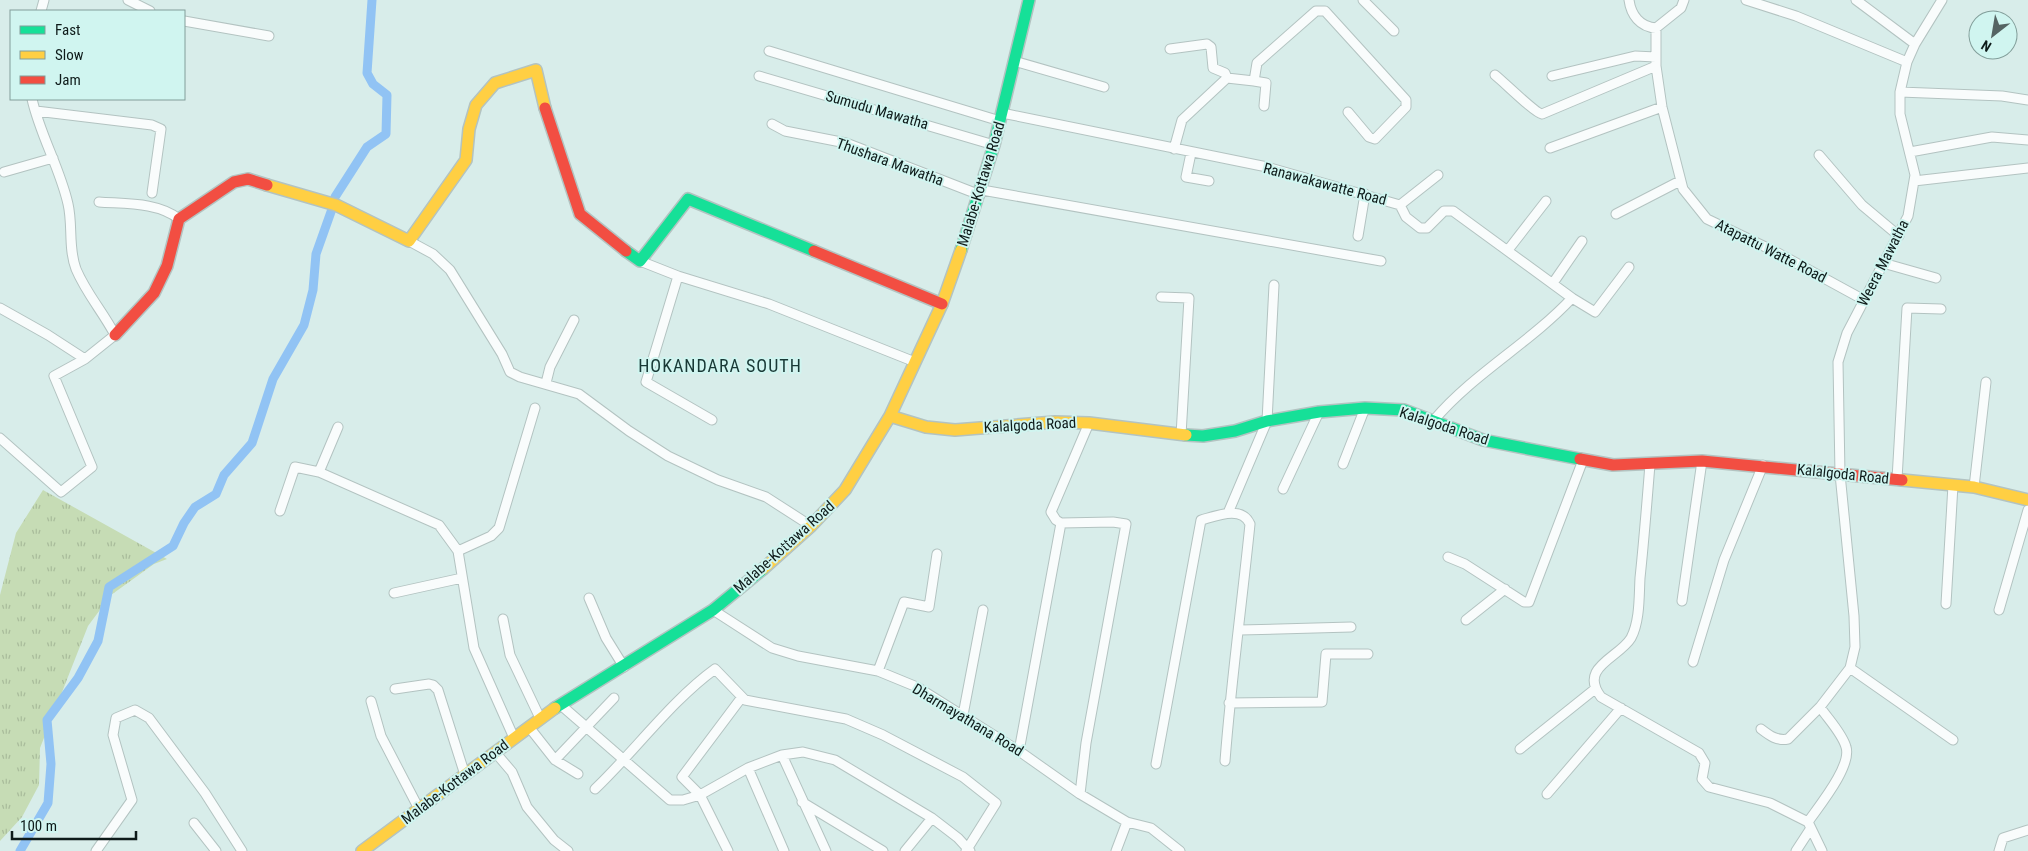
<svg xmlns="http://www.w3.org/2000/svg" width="2028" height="851" viewBox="0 0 2028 851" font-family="'Roboto Condensed',sans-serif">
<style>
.grass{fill:url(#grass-tufts)}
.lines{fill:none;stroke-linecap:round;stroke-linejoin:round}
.canal{stroke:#91c3f4;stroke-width:9}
.street-casing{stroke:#b3c3c1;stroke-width:11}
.fast-casing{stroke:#b3c3c1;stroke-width:14}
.slow-casing{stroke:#b3c3c1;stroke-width:14}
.jam-casing{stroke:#b3c3c1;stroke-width:14}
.street{stroke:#f9fcfc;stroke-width:9}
.fast{stroke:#16e098;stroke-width:11}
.slow{stroke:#ffcf43;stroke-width:11}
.jam{stroke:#f24e42;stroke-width:11}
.labels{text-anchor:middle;stroke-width:4;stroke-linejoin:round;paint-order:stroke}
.street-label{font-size:15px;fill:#0e1b1a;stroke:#d0f5f0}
.quarter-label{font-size:18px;letter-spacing:1px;fill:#193936;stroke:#d0f5f0}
</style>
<defs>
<pattern id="grass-tufts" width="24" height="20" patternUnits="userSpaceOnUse" patternTransform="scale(1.25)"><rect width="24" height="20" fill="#c6dcb5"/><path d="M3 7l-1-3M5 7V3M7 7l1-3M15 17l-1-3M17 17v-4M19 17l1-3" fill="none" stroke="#a9bc9b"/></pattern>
</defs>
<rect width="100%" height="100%" fill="#d8edea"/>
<path class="grass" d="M43,490L167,559L154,564L111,595L88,626L40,748L39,785L22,817L0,841V595L16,533Z"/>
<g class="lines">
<path class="canal" d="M335,197L367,147L386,134L387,95L373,84L367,73L372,0
M20,851L48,803L51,764L47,720L78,678L98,641L109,587L173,546L184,523L195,507L216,494L224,475L252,443L273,379L304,325L313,290L316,254L332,209"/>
<defs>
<path id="street" d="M128,0L150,11
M1363,0L1394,31
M1629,0C1631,15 1640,27 1656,28
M1684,0L1681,8L1656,28V66L1662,107L1683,189L1707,219L1778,253L1864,300
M1746,0L1796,16L1907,62
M1856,0L1915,44
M41,11L44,0
M184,21L269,36
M1170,49L1207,44L1211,47L1213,68L1225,73L1227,78
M769,51L1000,121
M1014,61L1104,87
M1495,75C1505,83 1535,113 1542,114L1656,66
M759,76L994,145
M1552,76L1635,56L1656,57
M1254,81L1266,83L1264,106
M1900,92L2002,96L2028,100
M36,111L152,125L161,129L152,193
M1002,113L1267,167L1400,205L1406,217L1420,228H1427L1444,211H1453L1572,298C1530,343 1474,373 1434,420
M772,124L785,131L846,143L980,195
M1550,148L1662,107
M1174,149L1182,120L1227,78L1254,81L1257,63L1316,11H1325L1406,100V107L1375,139L1369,137L1348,112
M1910,152L1992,137L2028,140
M1191,153L1186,177L1209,181
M1819,155L1862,205L1899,236
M4,172L53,158
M1914,181L2028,168
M982,190L1381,261
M99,202C125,204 158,202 179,219
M1400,205L1438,175
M1616,214L1680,181
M1358,236L1365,194
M409,241L433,254L450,270L502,354L510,372L520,377L579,394L629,431L668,456L718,480L766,497L811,526
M1508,250L1546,201
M640,261L678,276
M1883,263L1936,278
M1553,283L1582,241
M1161,297L1189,298L1181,435
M1572,298L1595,312L1629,267
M0,308L48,335L85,359
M546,383L550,367L574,320
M712,420L646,382L678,276L769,304L915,362
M0,438L61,492L92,467L54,376L85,359L115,335C103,312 86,293 76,269C68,248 73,225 68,204C60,168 40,135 32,99
M1343,464L1365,408
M1650,464C1647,502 1644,540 1640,578C1639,596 1640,621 1631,638C1619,658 1578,667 1601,697L1699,753L1705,763L1702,779L1709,787L1770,803L1808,822L1822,851
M319,472L338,427
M1897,479L1907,308L1941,309
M1974,487L1986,382
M1283,489L1319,412
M280,511L295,467L319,472L439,525L458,551L474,648L514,738
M1228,513L1267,421L1274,285
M458,551L491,536L499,528L535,408
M1448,557L1465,564L1524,602H1529L1583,460
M394,593L462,578
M589,598L606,638L624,667
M1682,601L1702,461
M1946,604L1953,485
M713,610L772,648L798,656L878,671L917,687L1019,751L1080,794L1127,822L1151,828L1180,851
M1999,610L2028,510
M503,619L510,655L540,718
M1466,620L1505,589
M1240,630L1351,627
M1693,662L1724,560L1763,465
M1850,668L1953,740
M878,671L904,602L929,607L937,554
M395,689L429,684L433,685L438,690L465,775
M371,701L381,736L419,809
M1229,703L1322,702L1326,654H1368
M562,706L670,800H683L700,795L748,768L782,755L803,752L835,760L932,818L958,838L970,851
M963,715L983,610
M529,727L555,760L578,774
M1761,729C1770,736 1777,741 1788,739L1820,707L1850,668L1855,647L1854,616L1840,474L1838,362L1847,333L1908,216L1915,175L1900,114V92L1907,62L1915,44L1942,0
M1520,749L1595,689
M1019,751L1061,523
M495,752L512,772L527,807L554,840L568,851
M782,755L826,851
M555,760L614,698
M1156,764L1201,520C1216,516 1242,505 1250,524C1242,603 1231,682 1225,761
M748,768L784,851
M595,789C634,752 672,700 715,669L745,700L846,719L883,735L963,777L996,803L966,851
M1080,794L1086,743L1126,524L1113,522L1061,523L1056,520L1051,512L1089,423
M1547,794L1621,708
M802,802L883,851
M1808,822C1819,806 1852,766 1846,747C1842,733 1828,719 1820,707
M194,823L216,851
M96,851L132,800L113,735L116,718L135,710L149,718L205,793L242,851
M728,851L700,795L682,777L742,697
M905,851L932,818
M1116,851L1127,822
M1796,851L1811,828
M1999,851L2003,838L2028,830"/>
<path id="fast" d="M961,250L994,145L1029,0
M626,251L640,261L688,199L814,251
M1186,435L1203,436L1235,431L1267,421L1319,412L1365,408L1404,410L1483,440L1580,459
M555,708L713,610L763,569"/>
<path id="slow" d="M267,185L336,205L409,241L466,160L469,129L476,105L495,83L536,70L545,108
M890,416L926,427L955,430L1055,422L1089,423L1186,435
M1902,480L1974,487L2028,500
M763,569L811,526L845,490L890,416L942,304L961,250
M362,851L555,708"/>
<path id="jam" d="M545,108L580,214L626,251
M814,251L942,304
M115,335L154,293L167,266L179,219L234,182L248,179L267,185
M1580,459L1613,465L1702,461L1902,480"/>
</defs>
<use href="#street" class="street-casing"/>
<use href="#fast" class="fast-casing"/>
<use href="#slow" class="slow-casing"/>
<use href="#jam" class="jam-casing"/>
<use href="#street" class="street"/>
<use href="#fast" class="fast"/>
<use href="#slow" class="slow"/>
<use href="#jam" class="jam"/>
</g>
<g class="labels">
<g class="street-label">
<text transform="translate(877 110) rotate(16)" y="5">Sumudu Mawatha</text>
<text transform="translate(890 162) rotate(20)" y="5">Thushara Mawatha</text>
<text transform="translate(981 184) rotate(-73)" y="5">Malabe-Kottawa Road</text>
<text transform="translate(1325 184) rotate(15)" y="5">Ranawakawatte Road</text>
<text transform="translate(1771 251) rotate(27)" y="5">Atapattu Watte Road</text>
<text transform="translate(1883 263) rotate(-63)" y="5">Weera Mawatha</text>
<text transform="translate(1030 425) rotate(-3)" y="5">Kalalgoda Road</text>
<text transform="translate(1444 426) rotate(18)" y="5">Kalalgoda Road</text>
<text transform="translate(1843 474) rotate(6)" y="5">Kalalgoda Road</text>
<text transform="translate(784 547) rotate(-42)" y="5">Malabe-Kottawa Road</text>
<text transform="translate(968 720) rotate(31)" y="5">Dharmayathana Road</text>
<text transform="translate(455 782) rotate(-37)" y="5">Malabe-Kottawa Road</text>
</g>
<g class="quarter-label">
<text x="720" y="372">HOKANDARA SOUTH</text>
</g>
</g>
<rect x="10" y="10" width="175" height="90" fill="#d0f5f0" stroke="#829e9a"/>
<rect x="20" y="26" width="25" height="8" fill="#16e098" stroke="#829e9a"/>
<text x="55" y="35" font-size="15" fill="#0e1b1a">Fast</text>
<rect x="20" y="51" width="25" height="8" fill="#ffcf43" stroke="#829e9a"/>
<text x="55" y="60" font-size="15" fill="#0e1b1a">Slow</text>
<rect x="20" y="76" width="25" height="8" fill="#f24e42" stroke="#829e9a"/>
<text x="55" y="85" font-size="15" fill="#0e1b1a">Jam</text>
<g transform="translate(1993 35) rotate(211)"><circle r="24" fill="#d0f5f0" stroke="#829e9a"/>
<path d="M0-4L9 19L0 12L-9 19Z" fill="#556463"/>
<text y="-8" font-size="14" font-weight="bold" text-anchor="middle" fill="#0e1b1a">N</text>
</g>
<path d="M12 831v8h124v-8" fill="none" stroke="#0e1b1a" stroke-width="2.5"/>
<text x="20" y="831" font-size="15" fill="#0e1b1a" stroke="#d0f5f0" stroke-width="4" paint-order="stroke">100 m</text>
</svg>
